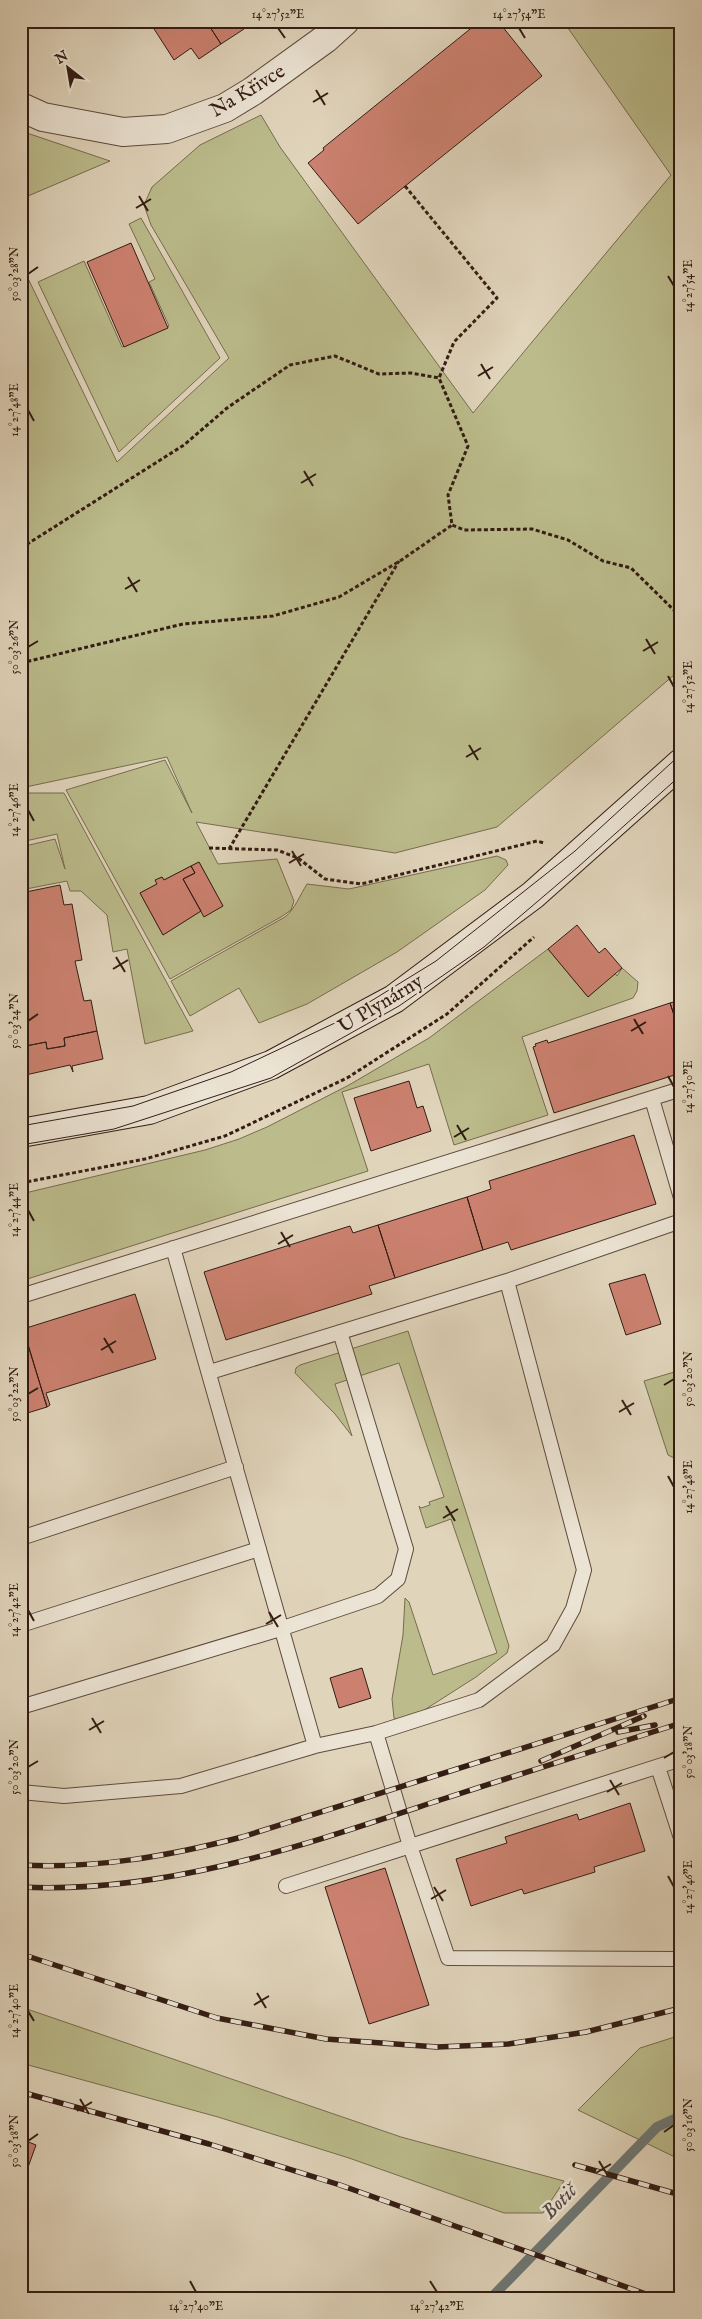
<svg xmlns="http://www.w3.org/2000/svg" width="702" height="2319" viewBox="0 0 702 2319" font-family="'IM FELL English',serif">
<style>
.green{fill:#bbbb8b;stroke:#776c4f;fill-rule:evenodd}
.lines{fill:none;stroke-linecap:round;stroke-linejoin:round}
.stream{stroke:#6e7976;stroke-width:10}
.building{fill:#cc8170;stroke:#331c13}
.lane-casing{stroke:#5e4a3d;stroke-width:16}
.street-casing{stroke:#5e4a3d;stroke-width:30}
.secondary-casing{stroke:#331c13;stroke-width:30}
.path{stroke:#331c13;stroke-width:3;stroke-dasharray:4 2.5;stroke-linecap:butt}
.lane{stroke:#ebe3d3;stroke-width:14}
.street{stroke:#ebe3d3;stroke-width:28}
.secondary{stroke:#ebe3d3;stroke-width:28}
.tram{stroke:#331c13;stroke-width:1}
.rail-casing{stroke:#331c13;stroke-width:5.5}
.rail{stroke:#ebe3d3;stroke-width:4;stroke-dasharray:11;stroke-linecap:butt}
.ticks{fill:none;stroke:#331c13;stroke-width:2}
.labels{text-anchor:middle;stroke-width:5;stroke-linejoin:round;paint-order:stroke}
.street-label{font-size:20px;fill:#331c13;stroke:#ebe3d3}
.water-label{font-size:21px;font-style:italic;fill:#514a45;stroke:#ebe3d3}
.neatline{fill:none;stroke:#331c13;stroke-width:2}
.ticks-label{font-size:12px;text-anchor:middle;fill:#331c13}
</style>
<rect width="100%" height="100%" fill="#e0d4bb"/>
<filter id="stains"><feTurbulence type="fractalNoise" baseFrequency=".004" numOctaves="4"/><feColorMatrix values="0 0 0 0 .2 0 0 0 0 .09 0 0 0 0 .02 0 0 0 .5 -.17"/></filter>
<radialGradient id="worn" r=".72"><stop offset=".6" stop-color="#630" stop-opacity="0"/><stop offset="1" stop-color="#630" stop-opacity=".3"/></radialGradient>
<path class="green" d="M563,21H681V669L497,827L395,853L196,822L218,864L277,859L294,901L291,910L281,917L170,979L66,790L165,760L192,813L167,757L21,788V264L117,462L229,358L151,225L144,205L152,187L200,145L261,115L280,147L473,413L671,175ZM199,862L223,906L204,916L201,911L163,935L140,893L157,884L156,880L162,877L164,880Z
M21,131L110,161L21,199Z
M141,218L220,358L119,452L38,282L84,261L122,347L169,326L149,282L155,279L129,224Z
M21,793H64L193,1031L145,1044L127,949L113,952L107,915L81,891H70L67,881L21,890V847L55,839L65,869L57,834L21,842Z
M497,856L506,860L508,865L485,890L397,952L307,1004L259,1023L239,988L190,1016L171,981L285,917C295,909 300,895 307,884L349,889Z
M548,949L588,997L615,973L617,976L622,968L638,982L637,991L633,998L522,1037L548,1115L454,1145L429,1064L342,1092L368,1171L21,1281V1194L205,1150L239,1139L267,1127L349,1085L429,1038Z
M408,1331L509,1646L507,1653L476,1677L404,1723L394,1718L392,1699L403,1635L405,1598L409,1602L433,1675L497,1653L451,1519L426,1528L419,1506L421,1508L430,1505L429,1502L444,1497L399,1363L335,1384L352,1436L335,1414L295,1373L296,1368L300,1365Z
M681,1370V1455L676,1459L668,1455L644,1381Z
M21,2007L401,2137L564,2181L543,2213H504L349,2158L218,2117L21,2063Z
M681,2035V2160L578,2110L640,2048Z"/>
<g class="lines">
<path class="stream" d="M491,2298L657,2127L681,2116"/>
</g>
<path class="building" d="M149,21H206L221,44L199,59L191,48L174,60Z
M206,21H238L244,29L221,44Z
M480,21H498L542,76L358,224L308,163L324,150L323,148Z
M131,243L168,328L124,347L87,262Z
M199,862L223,906L204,917L183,879L195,873L191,866Z
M191,866L195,873L183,879L201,911L163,935L140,893L157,884L155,880L162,877L164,880Z
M60,885L64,905L72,904L82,960L75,961L84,1001L91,1000L97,1031L64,1038L65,1046L47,1049L46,1042L21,1047V893Z
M577,925L599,953L605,948L622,968L588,997L548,949Z
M681,1000V1036L670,1003Z
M670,1003L681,1036V1073L554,1113L533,1047L536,1046L535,1044L547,1040L548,1043Z
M97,1031L103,1059L72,1066L73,1072L70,1065L21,1076V1047L46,1042L47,1049L65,1046L64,1038Z
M409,1081L417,1108L423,1106L431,1131L371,1151L354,1098Z
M634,1135L656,1204L511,1250L508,1242L483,1250L467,1197L491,1189L489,1181Z
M467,1197L483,1250L395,1278L378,1225Z
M378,1225L395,1278L369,1286L372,1294L226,1340L204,1272L350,1226L353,1233Z
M645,1274L661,1324L626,1335L609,1284Z
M135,1294L156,1359L46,1393L50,1405L47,1407L23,1329Z
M27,1341L47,1407L21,1415V1343Z
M362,1668L371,1698L339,1708L330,1678Z
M630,1803L645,1851L594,1867L595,1872L524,1894L522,1889L471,1906L456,1859L507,1843L505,1837L577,1814L579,1820Z
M385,1868L429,2005L369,2024L325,1887Z
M21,2139L36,2145L22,2184H21Z"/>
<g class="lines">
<defs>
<path id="lane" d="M652,1099L681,1198
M173,1248L315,1746
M21,1296L681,1089
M210,1372L507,1281L681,1221
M21,1538L236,1467
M21,1625L259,1549
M21,1698L24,1706L280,1629L378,1596L398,1579L406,1549L340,1332
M376,1733L410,1846L448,1958L681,1959
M658,1767L681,1838
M21,1792L64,1796L181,1786L315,1746L376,1733L479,1700L553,1645L573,1609L584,1570L507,1281
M286,1886L681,1759"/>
<path id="street" d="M21,107L43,117L123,132L167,129L225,108L253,91L325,39L345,21"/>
<path id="secondary" d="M21,1133L149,1110L271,1065L394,999L533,895L681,763"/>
</defs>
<use href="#lane" class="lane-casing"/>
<use href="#street" class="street-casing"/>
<use href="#secondary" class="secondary-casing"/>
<path class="path" d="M405,186L497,298L454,342L439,378L468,446L448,495L452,525L464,530L532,529L568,540L603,561L631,568L681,617
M21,548L184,445L227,408L290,365L335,356L379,374L411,373L439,378
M21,663L183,624L273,616L339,597L400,561L452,525
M209,848L277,850L298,858L325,879L361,884L537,841L544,843
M229,849L399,561
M21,1183L145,1159L225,1136L347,1078L447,1014L534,937"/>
<use href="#lane" class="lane"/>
<use href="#street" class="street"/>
<use href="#secondary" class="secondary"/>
<path class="tram" d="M21,1126L133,1106L231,1072L337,1022L436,961L575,851L681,754
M21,1145L114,1129L271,1078L399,1006L484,947L578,867L681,775"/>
<defs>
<path id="rail" d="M618,1732L655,1725
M541,1761L644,1716
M21,1865C97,1869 169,1856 242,1837L681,1698
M21,1887C166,1894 304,1845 440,1800C520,1774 600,1749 681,1723
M21,1954L217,2018L326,2039L437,2047L508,2044L586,2032L681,2008
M21,2092L209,2144L340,2185L657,2298
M575,2165L681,2195"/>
</defs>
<use href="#rail" class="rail-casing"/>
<use href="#rail" class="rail"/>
</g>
<path class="ticks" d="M278,28L285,38M519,28L525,38M316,90L325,105M313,102L328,93M139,196L148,211M136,208L151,199M28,274L38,267M668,276L674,286M481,364L490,379M478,376L493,367M28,410L34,421M304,471L313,486M301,483L316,474M128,577L137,592M125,589L140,580M646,639L655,654M28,647L38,641M643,651L658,642M668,676L674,687M469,745L478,760M466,757L481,748M28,810L34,821M292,851L301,866M289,863L304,854M116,957L125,972M113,969L128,960M634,1019L643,1034M28,1021L38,1014M631,1031L646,1022M668,1076L674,1087M457,1125L466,1140M454,1137L469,1128M28,1210L34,1221M281,1232L290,1247M278,1244L293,1235M104,1338L113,1353M101,1350L116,1341M664,1385L674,1379M28,1394L38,1388M622,1400L631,1415M619,1412L634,1403M668,1476L674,1487M446,1506L455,1521M443,1518L458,1509M28,1610L34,1621M269,1612L278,1627M266,1624L281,1615M92,1718L101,1733M89,1730L104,1721M664,1758L674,1752M28,1767L38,1761M610,1780L619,1795M607,1792L622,1783M668,1876L674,1887M434,1887L443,1901M431,1899L446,1890M257,1993L266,2008M254,2005L269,1996M28,2011L34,2021M80,2099L89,2114M77,2111L92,2102M664,2132L674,2125M28,2141L38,2134M599,2161L608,2176M596,2173L611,2164M190,2281L196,2292M430,2281L437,2292"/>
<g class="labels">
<g class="street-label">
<text transform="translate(247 90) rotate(-31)" y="7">Na Křivce</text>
<text transform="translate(380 1003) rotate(-31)" y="7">U Plynárny</text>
</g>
<g class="water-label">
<text transform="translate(559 2201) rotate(-46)" y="7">Botič</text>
</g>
</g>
<rect width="702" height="2319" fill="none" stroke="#e0d4bb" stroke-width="55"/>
<g transform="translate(68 68) rotate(329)" stroke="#ebe3d3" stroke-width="4" paint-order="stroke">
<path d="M0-4L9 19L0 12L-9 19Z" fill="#331c13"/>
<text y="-8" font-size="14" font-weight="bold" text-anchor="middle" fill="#331c13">N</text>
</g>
<rect x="28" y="28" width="646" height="2264" class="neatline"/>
<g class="ticks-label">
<text x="278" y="18">14°27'52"E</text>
<text x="519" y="18">14°27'54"E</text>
<text transform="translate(14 274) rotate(-90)" y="4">50°03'28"N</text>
<text transform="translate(688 286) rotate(-90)" y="4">14°27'54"E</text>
<text transform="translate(14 410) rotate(-90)" y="4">14°27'48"E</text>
<text transform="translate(14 647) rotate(-90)" y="4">50°03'26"N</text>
<text transform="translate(688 687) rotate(-90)" y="4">14°27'52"E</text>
<text transform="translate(14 810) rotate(-90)" y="4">14°27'46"E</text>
<text transform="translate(14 1021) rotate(-90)" y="4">50°03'24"N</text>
<text transform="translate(688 1087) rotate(-90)" y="4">14°27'50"E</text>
<text transform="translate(14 1210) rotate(-90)" y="4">14°27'44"E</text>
<text transform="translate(688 1379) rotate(-90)" y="4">50°03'20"N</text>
<text transform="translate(14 1394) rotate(-90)" y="4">50°03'22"N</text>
<text transform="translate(688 1487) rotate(-90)" y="4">14°27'48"E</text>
<text transform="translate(14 1610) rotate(-90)" y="4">14°27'42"E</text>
<text transform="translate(688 1752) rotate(-90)" y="4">50°03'18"N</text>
<text transform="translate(14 1767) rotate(-90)" y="4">50°03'20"N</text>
<text transform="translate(688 1887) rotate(-90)" y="4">14°27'46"E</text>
<text transform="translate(14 2011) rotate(-90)" y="4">14°27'40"E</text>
<text transform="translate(688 2125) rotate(-90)" y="4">50°03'16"N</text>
<text transform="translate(14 2141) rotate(-90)" y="4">50°03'18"N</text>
<text x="196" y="2310">14°27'40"E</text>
<text x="437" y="2310">14°27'42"E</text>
</g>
<rect width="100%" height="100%" filter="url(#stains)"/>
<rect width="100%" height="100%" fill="url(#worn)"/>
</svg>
